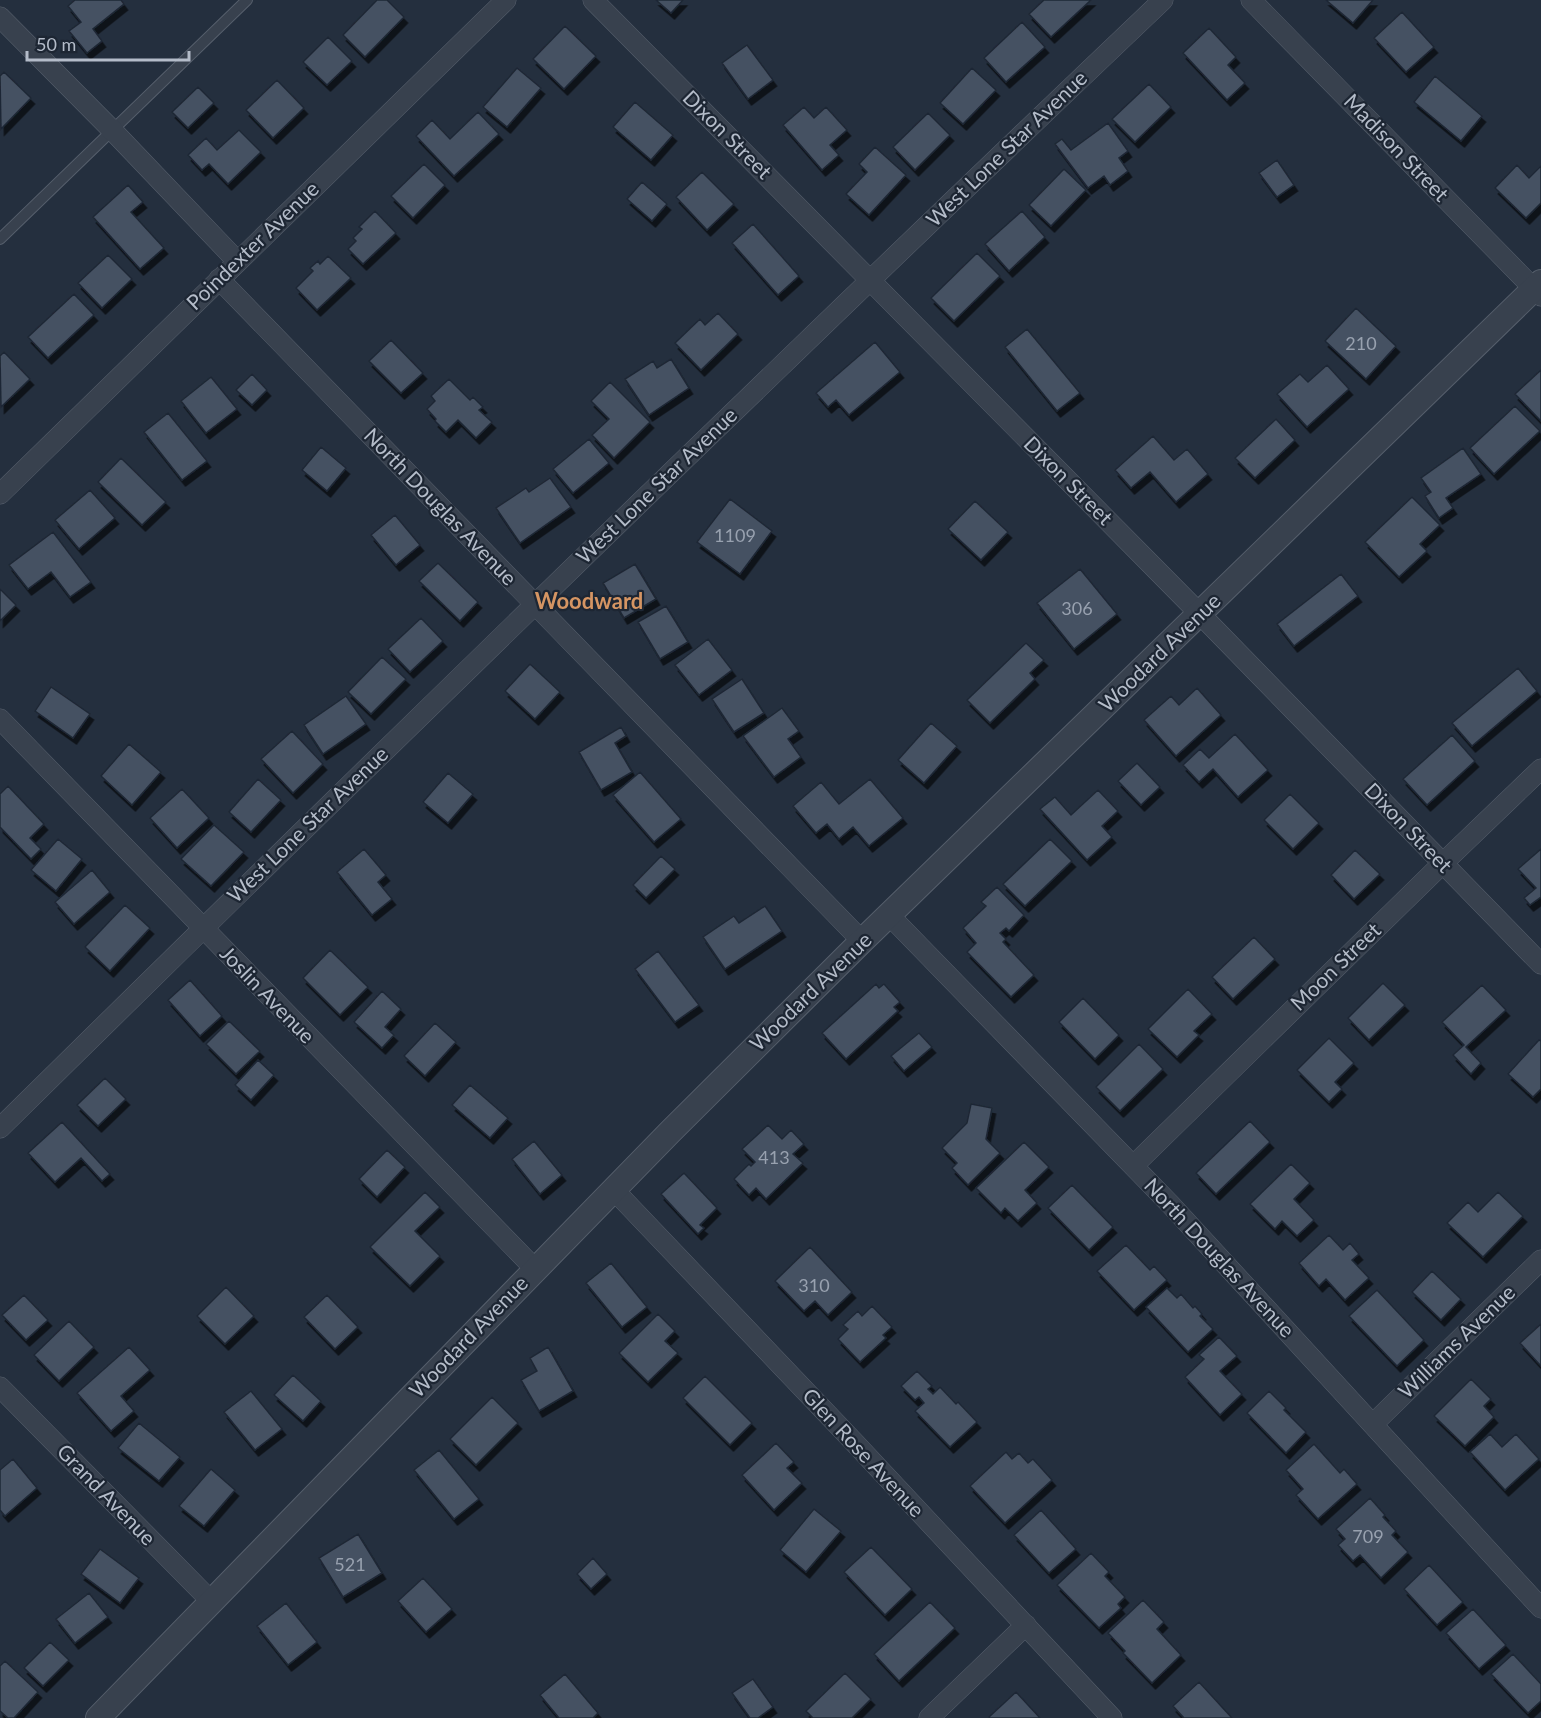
<svg xmlns="http://www.w3.org/2000/svg" width="1541" height="1718" viewBox="0 0 1541 1718" font-family="Lato,sans-serif">
<style>
.building{fill:#455162;stroke:#1f2835;stroke-width:1.5;filter:url(#shadow)}
.lines{fill:none;stroke-linecap:round;stroke-linejoin:round}
.service-casing{stroke:#565f6c;stroke-width:12}
.minor-casing{stroke:#565f6c;stroke-width:21}
.tertiary-casing{stroke:#565f6c;stroke-width:26}
.service{stroke:#38414e;stroke-width:10}
.minor{stroke:#38414e;stroke-width:20}
.tertiary{stroke:#38414e;stroke-width:24}
.labels{text-anchor:middle;stroke-width:4.5;stroke-linejoin:round;paint-order:stroke}
.number-label{font-size:18px;fill:#98a1af}
.street-label{font-size:21px;fill:#b4bcc9;stroke:#1d2633}
.neighbourhood-label{font-size:22px;font-weight:bold;fill:#d59563;stroke:#1d2633}
</style>
<defs>
<filter id="shadow"><feDropShadow dx="3.5" dy="6" stdDeviation="0" flood-color="#0009"/></filter>
</defs>
<rect width="100%" height="100%" fill="#242f3e"/>
<path class="building" d="M75,0H121L124,4L93,29L102,41L87,53L69,31L81,22L68,6Z
M377,0H387L404,17L365,57L343,35Z
M656,0H683L671,13Z
M1044,0H1091L1051,37L1029,14Z
M1326,0H1373L1353,23Z
M1402,12L1434,47L1406,72L1374,38Z
M1022,22L1045,47L1006,82L984,58Z
M565,26L596,56L564,89L533,59Z
M1209,28L1236,57L1228,65L1245,83L1227,100L1183,53Z
M328,37L352,61L327,85L303,62Z
M747,45L773,80L748,99L722,63Z
M517,68L541,88L507,127L483,107Z
M972,68L996,90L963,124L940,103Z
M4,72L31,98L1,129L0,76Z
M1435,76L1482,116L1461,141L1414,102Z
M277,80L304,108L273,138L246,110Z
M1149,84L1171,107L1135,142L1112,119Z
M198,87L214,103L188,128L172,112Z
M635,102L673,135L651,160L613,127Z
M804,107L814,118L826,107L847,130L830,145L839,155L822,170L783,125Z
M478,112L499,134L454,176L416,136L432,120L450,139Z
M928,113L950,135L915,170L893,147Z
M1108,123L1128,151L1119,158L1128,171L1110,185L1104,176L1088,188L1055,144L1062,139L1071,150Z
M239,130L261,152L228,184L209,164L202,170L188,155L206,138L217,150Z
M875,147L906,175L869,215L846,194L867,172L859,164Z
M1277,160L1294,185L1277,197L1259,173Z
M424,164L445,185L413,218L391,196Z
M1517,165L1529,178L1541,166V203L1526,218L1495,188Z
M1064,169L1086,190L1051,226L1029,205Z
M702,172L734,204L707,230L676,197Z
M642,182L667,204L652,221L627,199Z
M128,185L143,202L131,212L164,248L140,269L93,217Z
M375,211L396,233L363,264L348,249L356,241L353,238L362,229L359,227Z
M1022,211L1045,237L1009,271L985,244Z
M753,224L799,276L778,295L732,243Z
M977,253L1000,276L954,321L931,298Z
M108,255L132,279L102,308L78,283Z
M328,256L351,278L317,310L296,288L313,271L310,268L318,261L320,264Z
M74,294L94,315L48,358L28,337Z
M1356,308L1396,346L1366,379L1325,341Z
M718,313L738,334L701,370L675,343L700,319L705,325Z
M1027,329L1080,393L1057,411L1005,347Z
M391,340L423,373L401,393L369,361Z
M875,342L900,372L849,415L836,400L828,407L816,393Z
M4,352L30,379L1,407L0,356Z
M671,359L689,388L649,415L625,379L653,361L657,368Z
M1327,365L1349,389L1307,427L1277,394L1300,374L1308,382Z
M1541,370V421L1515,394Z
M252,374L267,390L252,405L236,390Z
M211,377L237,409L206,433L181,401Z
M449,379L470,400L473,397L483,407L479,410L492,422L476,438L458,420L446,432L435,421L436,419L427,409L435,401L431,396Z
M610,382L650,422L614,458L592,435L609,419L591,401Z
M1515,406L1540,431L1494,474L1470,448Z
M168,413L207,461L182,480L144,432Z
M1276,419L1295,440L1255,478L1235,458Z
M1153,436L1174,460L1187,449L1208,474L1176,502L1150,472L1131,488L1115,470Z
M589,439L609,463L573,493L553,469Z
M321,447L346,468L327,491L302,470Z
M1463,448L1481,474L1446,498L1453,508L1439,518L1425,496L1431,492L1421,478Z
M121,458L166,502L142,525L98,482Z
M550,478L571,507L520,543L496,508L526,488L529,492Z
M90,490L115,518L79,549L55,520Z
M1412,497L1440,525L1420,544L1427,551L1399,577L1365,542Z
M730,499L772,531L740,574L697,542Z
M975,501L1008,532L981,560L948,529Z
M395,515L420,545L396,565L371,535Z
M53,532L91,582L70,597L51,572L28,589L9,565Z
M438,563L478,602L460,621L419,581Z
M635,564L656,599L624,618L603,583Z
M1080,569L1117,614L1074,649L1037,603Z
M1341,574L1358,596L1294,646L1277,624Z
M0,589L16,605L0,621Z
M666,606L688,642L660,659L638,622Z
M421,618L443,641L410,672L388,649Z
M708,639L732,670L699,695L675,665Z
M1026,643L1044,660L1030,673L1035,679L990,723L967,700Z
M382,657L406,679L371,714L348,692Z
M530,664L560,692L535,719L505,691Z
M1518,668L1537,691L1472,746L1452,723Z
M742,679L764,713L734,732L712,699Z
M51,687L90,714L73,738L35,711Z
M1197,688L1221,715L1176,756L1144,720L1171,696L1179,705Z
M346,696L366,724L323,754L304,725Z
M782,708L799,731L788,739L801,757L774,777L743,736Z
M931,723L957,746L924,783L898,760Z
M621,727L626,736L615,743L632,772L601,790L579,752Z
M292,731L323,764L293,793L261,759Z
M1235,734L1268,770L1238,797L1213,769L1199,782L1183,765L1200,749L1209,758Z
M1452,735L1475,761L1427,805L1403,779Z
M129,744L161,772L132,805L101,776Z
M1137,763L1160,787L1141,805L1118,781Z
M640,772L681,819L654,842L613,795Z
M448,773L473,794L448,823L423,802Z
M258,779L281,800L251,832L229,812Z
M870,779L903,818L869,846L853,827L839,839L827,824L816,833L793,806L821,782L839,804Z
M8,786L44,824L30,838L41,849L31,859L0,827V794Z
M182,789L209,818L177,848L150,818Z
M1098,790L1118,811L1102,826L1112,837L1087,860L1040,809L1055,797L1071,815Z
M1290,794L1319,823L1293,849L1264,820Z
M214,825L244,852L211,886L181,859Z
M58,839L82,859L56,891L31,870Z
M1050,839L1072,861L1025,906L1003,884Z
M364,849L386,875L378,882L392,899L372,915L337,872Z
M1541,849V897L1530,905L1524,898L1536,888L1518,869Z
M1355,850L1380,874L1354,899L1331,875Z
M661,856L675,869L646,898L633,885Z
M92,870L110,892L74,924L55,902Z
M997,887L1024,915L1009,931L1006,928L1000,933L1006,939L1003,942L1034,975L1011,997L967,952L976,943L963,928L986,906L981,902Z
M125,905L150,928L110,971L85,947Z
M765,906L782,931L725,969L703,937L734,916L739,923Z
M1254,937L1275,959L1233,999L1212,977Z
M330,950L368,987L340,1015L303,978Z
M658,951L699,1005L675,1022L635,969Z
M190,980L222,1016L200,1036L168,1000Z
M1383,983L1405,1005L1369,1040L1348,1018Z
M876,984L879,988L884,984L900,1002L894,1007L898,1011L846,1059L822,1033Z
M1482,985L1506,1010L1466,1047L1481,1063L1471,1074L1453,1055L1464,1045L1442,1022Z
M1188,989L1212,1014L1194,1031L1199,1035L1177,1057L1148,1029Z
M382,991L401,1009L385,1027L394,1035L382,1048L354,1022Z
M1083,998L1119,1035L1095,1059L1059,1022Z
M229,1021L260,1051L236,1074L206,1044Z
M435,1023L456,1042L425,1076L404,1056Z
M919,1033L932,1047L904,1071L891,1056Z
M1329,1038L1354,1063L1335,1082L1342,1089L1329,1102L1297,1070Z
M1539,1040L1541,1041V1089L1533,1097L1508,1074Z
M1139,1044L1163,1069L1120,1111L1096,1087Z
M258,1060L274,1075L251,1100L235,1085Z
M105,1078L126,1099L98,1126L77,1105Z
M470,1085L508,1118L490,1138L452,1105Z
M971,1104L992,1108L986,1139L1000,1153L968,1185L952,1168L957,1163L942,1148L967,1123Z
M1250,1121L1270,1142L1216,1194L1196,1173Z
M62,1122L110,1174L102,1181L81,1158L55,1182L28,1153Z
M768,1125L782,1139L791,1130L804,1144L793,1154L803,1163L766,1199L756,1188L749,1195L734,1179L749,1164L751,1166L755,1162L742,1149Z
M534,1141L562,1175L540,1194L512,1159Z
M1024,1142L1049,1167L1025,1190L1037,1203L1018,1221L1005,1208L1001,1213L976,1188Z
M387,1150L405,1167L377,1197L359,1179Z
M1291,1164L1310,1183L1294,1199L1314,1220L1297,1236L1282,1221L1275,1229L1250,1204Z
M684,1173L717,1208L700,1225L704,1228L698,1234L661,1194Z
M1072,1185L1113,1227L1089,1250L1048,1208Z
M425,1192L440,1207L415,1231L440,1256L410,1286L370,1247Z
M1498,1192L1523,1216L1483,1257L1447,1223L1468,1202L1478,1212Z
M1329,1235L1343,1250L1350,1243L1359,1254L1352,1260L1369,1278L1345,1300L1326,1279L1319,1286L1299,1263Z
M1126,1245L1150,1270L1154,1266L1167,1280L1134,1310L1097,1271Z
M810,1247L852,1292L828,1315L815,1301L804,1311L775,1281Z
M611,1263L647,1307L622,1327L586,1283Z
M1432,1271L1461,1299L1441,1320L1412,1292Z
M226,1287L254,1316L225,1344L197,1316Z
M1167,1288L1177,1298L1181,1294L1193,1308L1195,1306L1202,1314L1200,1316L1213,1329L1188,1352L1146,1307Z
M1377,1290L1424,1340L1397,1366L1349,1316Z
M24,1295L48,1320L26,1340L2,1315Z
M327,1295L358,1327L335,1349L304,1317Z
M872,1306L892,1327L883,1335L886,1338L860,1362L838,1339L848,1329L843,1325L858,1311L862,1316Z
M658,1314L675,1331L665,1341L678,1353L648,1382L619,1353Z
M69,1321L94,1347L59,1381L34,1355Z
M1541,1324V1366L1520,1343Z
M1219,1337L1237,1356L1220,1371L1242,1394L1220,1415L1185,1377L1204,1359L1199,1355Z
M129,1347L150,1370L121,1396L134,1411L111,1431L77,1393Z
M548,1347L573,1391L539,1411L521,1380L537,1371L530,1358Z
M917,1371L932,1386L928,1389L933,1394L940,1387L956,1404L958,1402L977,1422L950,1447L915,1411L924,1403L919,1397L915,1400L901,1386Z
M293,1375L321,1401L303,1421L274,1395Z
M705,1376L752,1423L730,1445L683,1398Z
M1471,1379L1491,1399L1484,1406L1494,1417L1465,1446L1434,1416Z
M251,1391L282,1429L255,1450L224,1412Z
M1269,1391L1286,1408L1284,1410L1306,1432L1286,1453L1247,1413Z
M492,1397L518,1423L476,1465L450,1439Z
M139,1423L180,1457L159,1481L118,1448Z
M1490,1434L1502,1447L1516,1434L1539,1459L1505,1490L1470,1452Z
M776,1443L794,1462L787,1468L802,1483L774,1510L742,1475Z
M1314,1444L1340,1473L1344,1469L1357,1484L1318,1519L1296,1495L1303,1489L1286,1470Z
M439,1450L479,1499L454,1519L414,1470Z
M1006,1452L1012,1459L1019,1453L1028,1463L1033,1459L1052,1480L1005,1523L970,1486Z
M13,1459L37,1488L5,1516L0,1510V1470Z
M211,1469L235,1490L204,1526L179,1506Z
M1370,1498L1385,1515L1383,1517L1396,1531L1392,1535L1408,1552L1381,1578L1360,1555L1353,1561L1338,1545L1345,1539L1336,1529Z
M814,1509L841,1531L806,1572L780,1550Z
M1041,1510L1076,1549L1049,1573L1014,1535Z
M358,1534L382,1573L343,1597L319,1558Z
M871,1547L912,1589L885,1615L844,1572Z
M100,1549L139,1578L120,1603L81,1574Z
M1091,1553L1109,1572L1105,1576L1125,1597L1118,1604L1121,1608L1099,1628L1057,1585Z
M593,1558L607,1574L591,1589L577,1574Z
M1429,1565L1463,1602L1437,1625L1404,1589Z
M423,1578L452,1609L426,1632L398,1601Z
M89,1593L108,1617L75,1643L56,1619Z
M1143,1600L1164,1622L1157,1629L1181,1655L1152,1683L1123,1653L1125,1651L1108,1633Z
M930,1602L955,1628L899,1681L874,1654Z
M286,1603L317,1642L288,1665L257,1626Z
M1473,1609L1506,1645L1479,1669L1446,1633Z
M50,1642L69,1660L43,1686L24,1668Z
M1513,1654L1541,1684V1701L1528,1713L1491,1674Z
M5,1661L38,1692L14,1718H8L0,1711V1666Z
M845,1673L871,1699L852,1718H813L806,1711Z
M565,1674L598,1713L593,1718H559L540,1695Z
M753,1679L773,1707L758,1718H750L732,1693Z
M1199,1682L1232,1718H1184L1173,1706Z
M1016,1692L1040,1718H990L989,1717Z"/>
<g class="lines">
<defs>
<path id="service" d="M0,239L247,0"/>
<path id="minor" d="M593,0L1200,614L1541,964
M1251,0L1541,296
M0,17L113,131L237,261
M219,279L862,941
M0,494L506,0
M0,719L535,1269
M890,916L1171,1205L1541,1608
M0,1128C385,749 772,372 1163,0
M1133,1166L1442,864L1541,769
M613,1189L853,1441L1112,1718
M0,1387L212,1602
M1373,1424L1541,1260
M929,1718L1026,1625"/>
<path id="tertiary" d="M98,1718L670,1132L862,941L1541,282"/>
</defs>
<use href="#service" class="service-casing"/>
<use href="#minor" class="minor-casing"/>
<use href="#tertiary" class="tertiary-casing"/>
<use href="#service" class="service"/>
<use href="#minor" class="minor"/>
<use href="#tertiary" class="tertiary"/>
</g>
<g class="labels">
<g class="number-label">
<text x="1361" y="350">210</text>
<text x="735" y="542">1109</text>
<text x="1077" y="615">306</text>
<text x="774" y="1164">413</text>
<text x="814" y="1292">310</text>
<text x="1368" y="1543">709</text>
<text x="350" y="1571">521</text>
</g>
<g class="street-label">
<text transform="translate(727 135) rotate(45)" y="7">Dixon Street</text>
<text transform="translate(1396 148) rotate(46)" y="7">Madison Street</text>
<text transform="translate(1007 149) rotate(-44)" y="7">West Lone Star Avenue</text>
<text transform="translate(253 246) rotate(-44)" y="7">Poindexter Avenue</text>
<text transform="translate(1068 481) rotate(45)" y="7">Dixon Street</text>
<text transform="translate(657 486) rotate(-44)" y="7">West Lone Star Avenue</text>
<text transform="translate(440 507) rotate(46)" y="7">North Douglas Avenue</text>
<text transform="translate(1160 653) rotate(-44)" y="7">Woodard Avenue</text>
<text transform="translate(308 825) rotate(-44)" y="7">West Lone Star Avenue</text>
<text transform="translate(1408 828) rotate(46)" y="7">Dixon Street</text>
<text transform="translate(1336 967) rotate(-44)" y="7">Moon Street</text>
<text transform="translate(811 992) rotate(-44)" y="7">Woodard Avenue</text>
<text transform="translate(267 995) rotate(46)" y="7">Joslin Avenue</text>
<text transform="translate(1219 1258) rotate(47)" y="7">North Douglas Avenue</text>
<text transform="translate(469 1337) rotate(-46)" y="7">Woodard Avenue</text>
<text transform="translate(1457 1342) rotate(-44)" y="7">Williams Avenue</text>
<text transform="translate(863 1453) rotate(47)" y="7">Glen Rose Avenue</text>
<text transform="translate(106 1495) rotate(46)" y="7">Grand Avenue</text>
</g>
<g class="neighbourhood-label">
<text x="589" y="609">Woodward</text>
</g>
</g>
<path d="M27 51v9h162v-9" fill="none" stroke="#b4bcc9" stroke-width="3"/>
<text x="36" y="51" font-size="18" fill="#b4bcc9" stroke="#1d2633" stroke-width="4.5" paint-order="stroke">50 m</text>
</svg>
